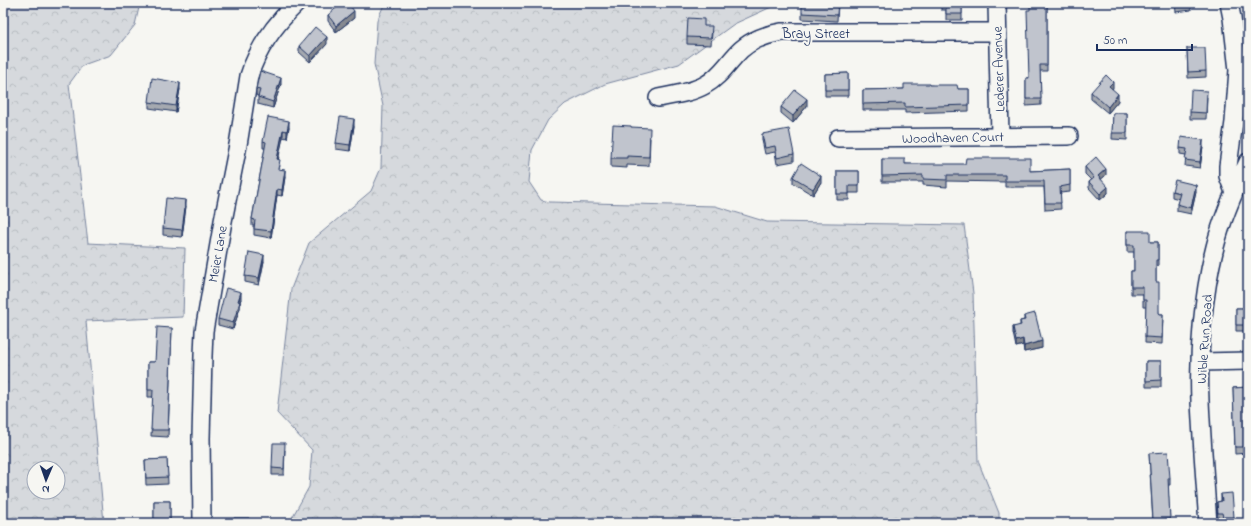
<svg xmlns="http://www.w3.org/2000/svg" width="1251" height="526" viewBox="0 0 1251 526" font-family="'Indie Flower',sans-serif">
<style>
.forest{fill:url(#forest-crowns);stroke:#78849e;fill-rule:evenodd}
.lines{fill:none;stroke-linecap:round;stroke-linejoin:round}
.minor-casing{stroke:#1b2f5e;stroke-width:20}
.minor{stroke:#f6f6f2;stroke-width:17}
.wall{fill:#a5a9b0;stroke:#1b2f5e}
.shaded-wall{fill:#868990;stroke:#1b2f5e}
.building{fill:#c0c4cd;stroke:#1b2f5e}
.labels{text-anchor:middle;stroke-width:4;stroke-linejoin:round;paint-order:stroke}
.street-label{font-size:14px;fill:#1b2f5e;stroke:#f6f6f2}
</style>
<defs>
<pattern id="forest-crowns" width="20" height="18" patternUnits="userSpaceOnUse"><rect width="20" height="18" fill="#d6d9dd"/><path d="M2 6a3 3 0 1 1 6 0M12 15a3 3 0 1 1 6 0" fill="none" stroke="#b7bbc0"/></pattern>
</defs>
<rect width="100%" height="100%" fill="#f6f6f2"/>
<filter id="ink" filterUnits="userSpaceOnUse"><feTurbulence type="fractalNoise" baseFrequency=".025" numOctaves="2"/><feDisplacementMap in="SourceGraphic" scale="8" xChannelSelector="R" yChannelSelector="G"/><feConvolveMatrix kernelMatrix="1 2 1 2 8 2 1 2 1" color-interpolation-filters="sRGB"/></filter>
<g filter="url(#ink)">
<path class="forest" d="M3,3H140L135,25L111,55L83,65L69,84L88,243L185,248L183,317L86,321L104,523H3ZM34,468H58V492H34Z
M389,3H780L734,24L679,64L605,84L565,104L548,120L532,150L529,182L541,200L550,202L715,206L767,222L964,225L973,293L978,461L999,513V523H289L309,487L312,450L277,413L291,289L309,243L371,191L381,168L383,106L374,64L377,21L383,7Z"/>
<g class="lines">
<defs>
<path id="minor" d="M997,3L1000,136
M1229,3L1232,18L1238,70L1234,122L1228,166V176L1234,192
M658,98C673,95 691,93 705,85C718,78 725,67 734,57C746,42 763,35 782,32H997
M838,138L1069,136
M1201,362L1248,361
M202,523L201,438L203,356L204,331L223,221L238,145L249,76C258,47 275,24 297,3
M1208,523C1205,483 1202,442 1200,401C1198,352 1203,295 1215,247C1222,218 1235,189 1248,162"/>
</defs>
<use href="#minor" class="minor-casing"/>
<use href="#minor" class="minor"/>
</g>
<path class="wall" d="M838,3L837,21L802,19V13Z
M941,3H962V20H946V10H941Z
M1047,3V71H1040L1041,105L1026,106V78H1029Z
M1175,3H1191V10L1176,12Z
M328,15L354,18L336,32L328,21Z
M704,26L712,32L711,45L687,44V37Z
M327,44L310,62L299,52V46Z
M1187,48L1206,71V77L1188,78Z
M848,73V96H825V74Z
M281,84L273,108L258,104V96L256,95V89Z
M930,85L958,89H969V111L905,113V110H863V90L904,89Z
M1113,88L1112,89L1118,101L1108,113L1091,99V92Z
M180,89L176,112L149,108V102Z
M1207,97L1206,119H1190V112Z
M807,106L793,123L781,113V107Z
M1113,113H1127V140L1112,139Z
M354,126L350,151L336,149V143Z
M289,127L287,138L283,137L278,159L280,166L279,169L285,177L282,196L277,195L271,238L254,235V226H252V219L265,148H263V141Z
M631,127L650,138L649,166L627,165V168L611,167V158Z
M762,134L794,154V161L777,164L775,152L765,154L762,140Z
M1203,146L1200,168L1185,166L1186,155L1180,154V148Z
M882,159L905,164L1030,171L1070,169V192L1060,193L1061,209L1045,210L1044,187H1005V182L947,181V187L923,185V182H882Z
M1085,167L1106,175L1101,179L1108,193L1100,200L1089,188V182L1091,180L1085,174Z
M837,171H859V193H849V200H837Z
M793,177L821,182L813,195L793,183Z
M1172,191L1196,192L1191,214L1177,211V204L1179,199L1172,197Z
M186,206L182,237L163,235V228Z
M1127,231L1150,242H1158V266H1156V282L1159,314H1163L1162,344L1145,343L1146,307H1143V294H1131V271H1134V252H1127Z
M264,261L259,285L245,282V276Z
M1245,267H1248V295H1246Z
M241,299L240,302V308L233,329L218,325V319Z
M1236,308H1248V331H1236Z
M1024,316L1042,348L1024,352L1023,345L1016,347L1013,333V327L1020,326V321L1024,320Z
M172,328L168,437L151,436L153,397H148V362H155Z
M1146,361H1161V387H1146Z
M1248,387V453L1235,454L1233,388Z
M285,450L284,475H272V468Z
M1149,453L1170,478V485H1168L1170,523H1153Z
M167,459L168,484L146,485L145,460Z
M1221,494L1234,517V523H1223L1222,519L1218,520L1217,502L1221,501Z
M154,501H170V523H154Z"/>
<path class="shaded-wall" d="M354,11V18L336,32V26Z
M327,37V44L310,62V56Z
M281,78V84L273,108V102Z
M1113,82V88L1109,93V86Z
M180,83V89L176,112V106Z
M1118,94V101L1108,113V107Z
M807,99V106L793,123V116Z
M354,119V126L350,151V145Z
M289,121V127L287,138V131Z
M283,130V137L277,166V159Z
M1203,140V146L1200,168V162Z
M1106,169V175L1098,182V176Z
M285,170V177L282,196V190Z
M821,176V182L813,195V189Z
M1196,185V192L1191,214V208Z
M1108,187V193L1100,200V194Z
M277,189V195L271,238V231Z
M186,200V206L182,237V230Z
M264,255V261L259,285V278Z
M241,292V299L238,307L240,302V308L233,329V323Z
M1023,339V345L1016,347V341Z
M1042,341V348L1024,352V346Z"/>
<path class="building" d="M342,3H348L354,11L336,26L328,15Z
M802,3H838L837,15L802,13Z
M941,3H962V14H946V3Z
M1030,3H1047V65H1040L1041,99H1026V78H1029L1027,10H1030Z
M1176,3H1191L1176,6Z
M688,18L704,19V26H712L711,38L687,37Z
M315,27L327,37L310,56L299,46Z
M1187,48H1205L1206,71L1188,72Z
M260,71L281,78L273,102L258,97L260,90L256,89Z
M848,73V90H825V74Z
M1106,75L1113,82L1109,86L1118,94L1108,107L1091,92Z
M152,78L180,83L176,106L149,102Z
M904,84H930V85H957L958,89H969V105L905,107V103L863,104V90L904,89Z
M795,90L807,99L793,116L781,107Z
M1191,90L1207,91L1206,113L1190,112Z
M1113,113H1127V133H1112Z
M268,117L289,121L287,131L283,130L277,159L280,160L278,169L285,170L282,190L277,189L271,231L254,229L255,220L252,219L266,142L263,141Z
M340,117L354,119L350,145L336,143Z
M613,125L631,126V127L650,128L649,157L627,156V158H611Z
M789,129L794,154L777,158L775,146L765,148L762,134Z
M1181,137L1203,140L1200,162L1185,160L1187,149L1180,148Z
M1096,157L1106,169L1098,176L1108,187L1100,194L1089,182L1094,178L1085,167Z
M966,158H1030V171L1070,169V185L1060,187L1061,203H1045L1044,181H1005V175H947V180L923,179V175L882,176V159H905V164H965Z
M801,163L821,176L813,189L793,177Z
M837,171H859V186H849V194H837Z
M1175,180L1196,185L1191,208L1177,204L1180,193L1172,191Z
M166,198L186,200L182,230L163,228Z
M1127,231H1150V242H1158V260H1156V282H1159V314H1163L1162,338L1145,337L1146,300H1143V287H1131V271H1134V245H1127Z
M249,252L264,255L259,278L245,276Z
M1245,267H1248V289H1246Z
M226,288L241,292L238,301L240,302L233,323L218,319Z
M1236,308H1248V325H1236Z
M1035,313L1042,341L1024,346L1023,339L1016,341L1013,327L1021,325L1020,321L1025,320L1024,316Z
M157,327L172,328L168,430H151L153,390H148V362H155Z
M1146,361H1161V380L1146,381Z
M1248,387V447H1235L1233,388Z
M273,443H285L284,469L272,468Z
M1168,452L1170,478H1168L1170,519L1153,520L1149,453Z
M167,459L168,477L146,478L145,460Z
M1232,493L1234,517H1223L1222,513H1218L1217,502L1222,501L1221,494Z
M154,501H170V520L154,519Z
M234,518H249V523H234Z"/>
</g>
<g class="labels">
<g class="street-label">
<text x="816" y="38">Bray Street</text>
<text transform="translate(998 69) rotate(-92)" y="5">Lederer Avenue</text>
<text transform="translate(953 137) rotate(-1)" y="5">Woodhaven Court</text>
<text transform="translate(217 254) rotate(-80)" y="5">Meier Lane</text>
<text transform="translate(1204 339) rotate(-86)" y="5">Wible Run Road</text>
</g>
</g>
<rect width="1251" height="526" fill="none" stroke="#f6f6f2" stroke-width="16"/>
<rect x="8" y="8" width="1235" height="510" fill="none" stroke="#1b2f5e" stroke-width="1.5" filter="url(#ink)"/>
<g transform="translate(46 480) rotate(182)"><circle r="19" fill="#f6f6f2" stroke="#9ea6b7"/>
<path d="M0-3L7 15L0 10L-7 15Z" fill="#1b2f5e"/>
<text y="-6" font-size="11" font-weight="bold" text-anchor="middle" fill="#1b2f5e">N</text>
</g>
<path d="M1097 44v6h95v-6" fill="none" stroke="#1b2f5e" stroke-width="2"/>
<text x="1103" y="44" font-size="12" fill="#1b2f5e" stroke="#f6f6f2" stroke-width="3" paint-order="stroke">50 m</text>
</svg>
